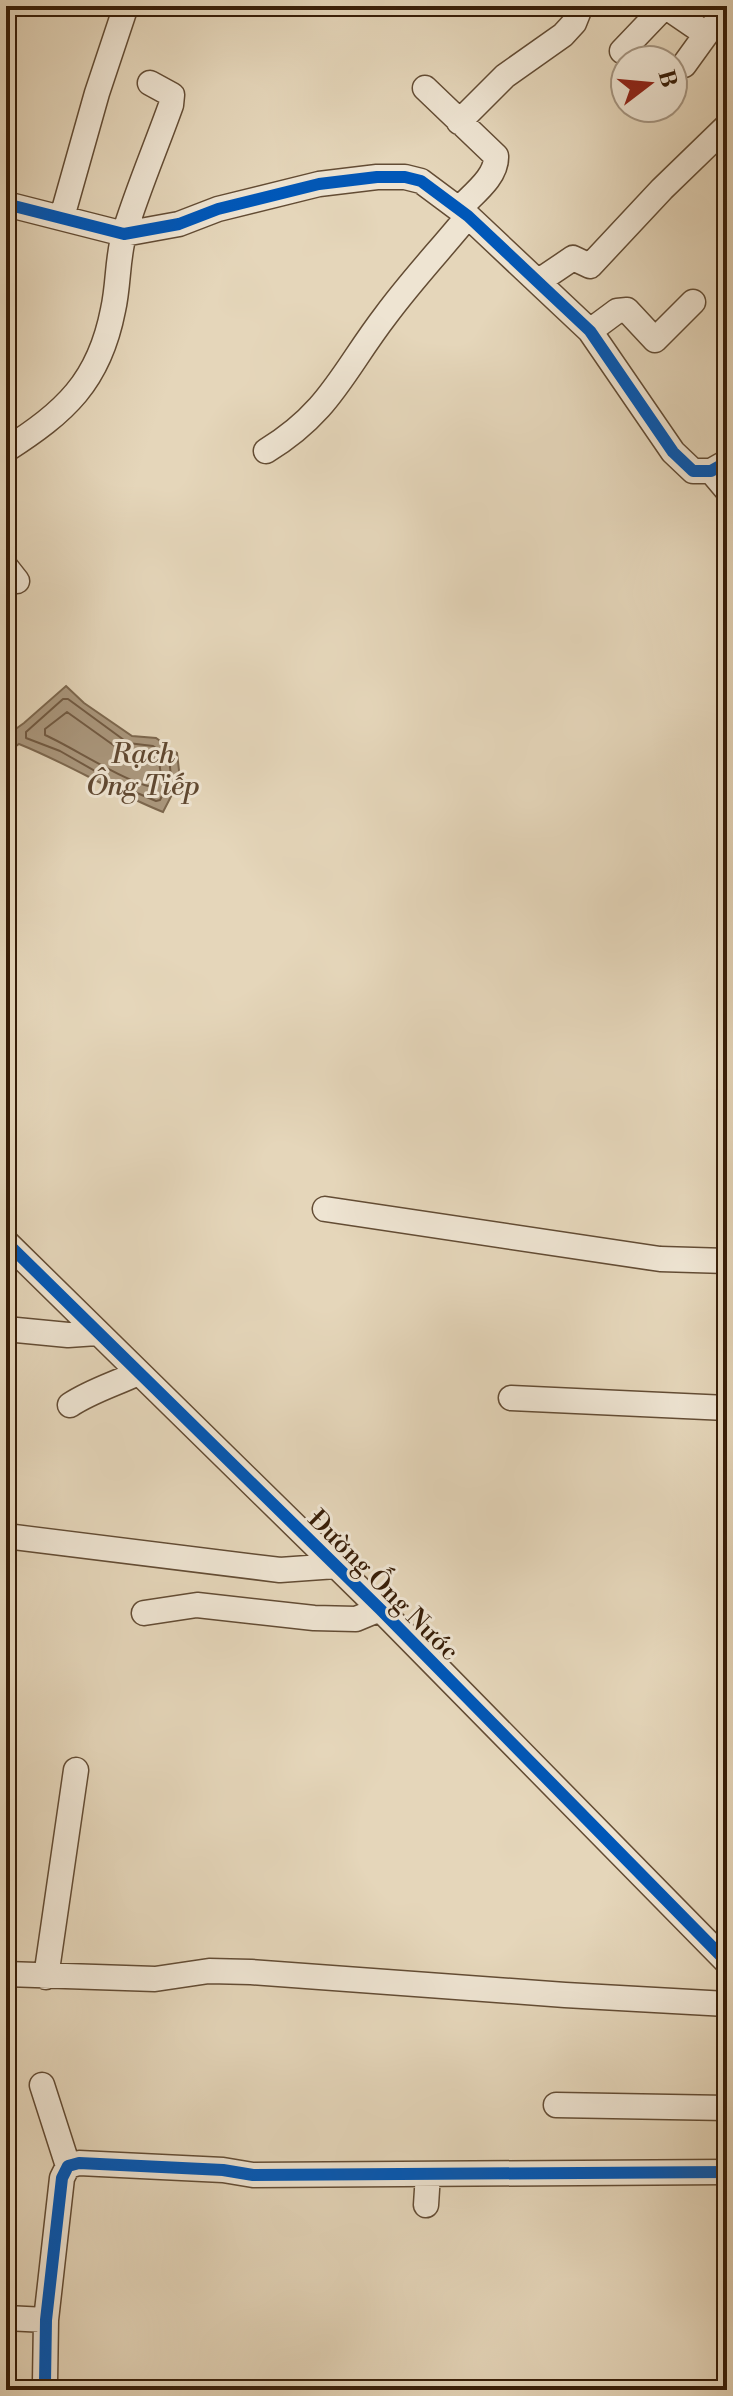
<svg xmlns="http://www.w3.org/2000/svg" width="733" height="2396" viewBox="0 0 733 2396" font-family="'Libre Bodoni',serif">
<style>
.water{fill:#aa977d;stroke:#7c674e;stroke-width:2}
.lines{fill:none;stroke-linecap:round;stroke-linejoin:round}
.shore{stroke:#715a42;stroke-width:2}
.minor-casing{stroke:#634c34;stroke-width:27}
.minor{stroke:#eee4d2;stroke-width:24}
.cycleway-casing{stroke:#eee4d2;stroke-width:17}
.cycleway{stroke:#0057b8;stroke-width:12}
.labels{text-anchor:middle;stroke-width:6;stroke-linejoin:round;paint-order:stroke}
.street-label{font-size:26px;fill:#381e08;stroke:#eee4d2}
.water-label{font-size:28px;font-style:italic;fill:#604831;stroke:#eee4d2}
</style>
<rect width="100%" height="100%" fill="#e5d6ba"/>
<filter id="stains"><feTurbulence type="fractalNoise" baseFrequency=".0025" numOctaves="4"/><feColorMatrix values="0 0 0 0 .2 0 0 0 0 .09 0 0 0 0 .02 0 0 0 .5 -.17"/></filter>
<radialGradient id="worn" r=".72"><stop offset=".6" stop-color="#630" stop-opacity="0"/><stop offset="1" stop-color="#630" stop-opacity=".3"/></radialGradient>
<path class="water" d="M66,686L84,703L132,736L156,738L177,753L180,779L163,812C113,792 69,764 19,744L6,753V736L24,723Z"/>
<g class="lines">
<path class="shore" d="M63,699H68L128,743L153,746L169,757L171,777L160,800L156,801L123,787L60,751L26,738V732Z
M67,712L123,752L150,756L159,762L161,775L156,787C136,789 69,745 45,735V729Z"/>
<defs>
<path id="minor" d="M665,6L706,34
M622,51L665,6
M684,65L710,29L727,12
M425,88L496,156C497,177 473,194 459,209
M459,122L505,76L563,35L574,23L578,13L577,6
M6,204L124,234L179,224L218,209L319,184L377,177H405L421,181L468,216L590,331L673,452L693,471H711L727,462
M62,217L97,93L126,6
M539,281L573,258L590,266L662,189L727,126
M590,331L617,311L627,310L655,340L693,302
M6,450C65,412 99,382 113,310C119,284 117,256 125,231C138,189 156,147 171,105L172,95L150,83
M266,451C330,412 343,371 386,315C411,281 441,249 468,216
M711,471L727,490
M6,567L17,581
M325,1209L660,1259L727,1261
M6,1242L380,1609L727,1962
M6,1329L68,1335L97,1333
M511,1398L727,1408
M70,1405C91,1391 115,1384 138,1373
M6,1536L280,1570L336,1566
M144,1613L197,1605L314,1618L356,1619L380,1609
M6,1974L155,1979L209,1971L251,1972L565,1995L727,2004
M46,1977L76,1770
M42,2085L68,2166
M556,2105L727,2108
M426,2205L428,2174
M6,2318L46,2320
M45,2382L46,2320L62,2178L68,2166L79,2163L223,2170L253,2175L727,2172"/>
</defs>
<use href="#minor" class="minor-casing"/>
<use href="#minor" class="minor"/>
<defs>
<path id="cycleway" d="M6,204L124,234L179,224L218,209L319,184L377,177H405L421,181L468,216L590,331L673,452L693,471H711L727,462
M6,1242L380,1609L727,1962
M45,2382L46,2320L62,2178L68,2166L79,2163L223,2170L253,2175L727,2172"/>
</defs>
<use href="#cycleway" class="cycleway-casing"/>
<use href="#cycleway" class="cycleway"/>
</g>
<g class="labels">
<g class="street-label">
<text transform="translate(384 1585) rotate(45)" y="9">Đường Ống Nước</text>
</g>
<g class="water-label">
<text x="143" y="763">Rạch<tspan x="143" dy="32">Ông Tiếp</tspan></text>
</g>
</g>
<rect width="733" height="2396" fill="none" stroke="#e5d6ba" stroke-width="32"/>
<rect x="8" y="8" width="717" height="2380" fill="none" stroke="#381e08" stroke-width="4"/>
<rect x="16" y="16" width="701" height="2364" fill="none" stroke="#381e08" stroke-width="2"/>
<g transform="translate(649 84) rotate(74)"><circle r="38" fill="#eee4d2" stroke="#a59581" stroke-width="2"/>
<path d="M0-6L14 30L0 20L-14 30Z" fill="#8f2418"/>
<text y="-12" font-size="22" font-weight="bold" text-anchor="middle" fill="#381e08">B</text>
</g>
<rect width="100%" height="100%" filter="url(#stains)"/>
<rect width="100%" height="100%" fill="url(#worn)"/>
</svg>
